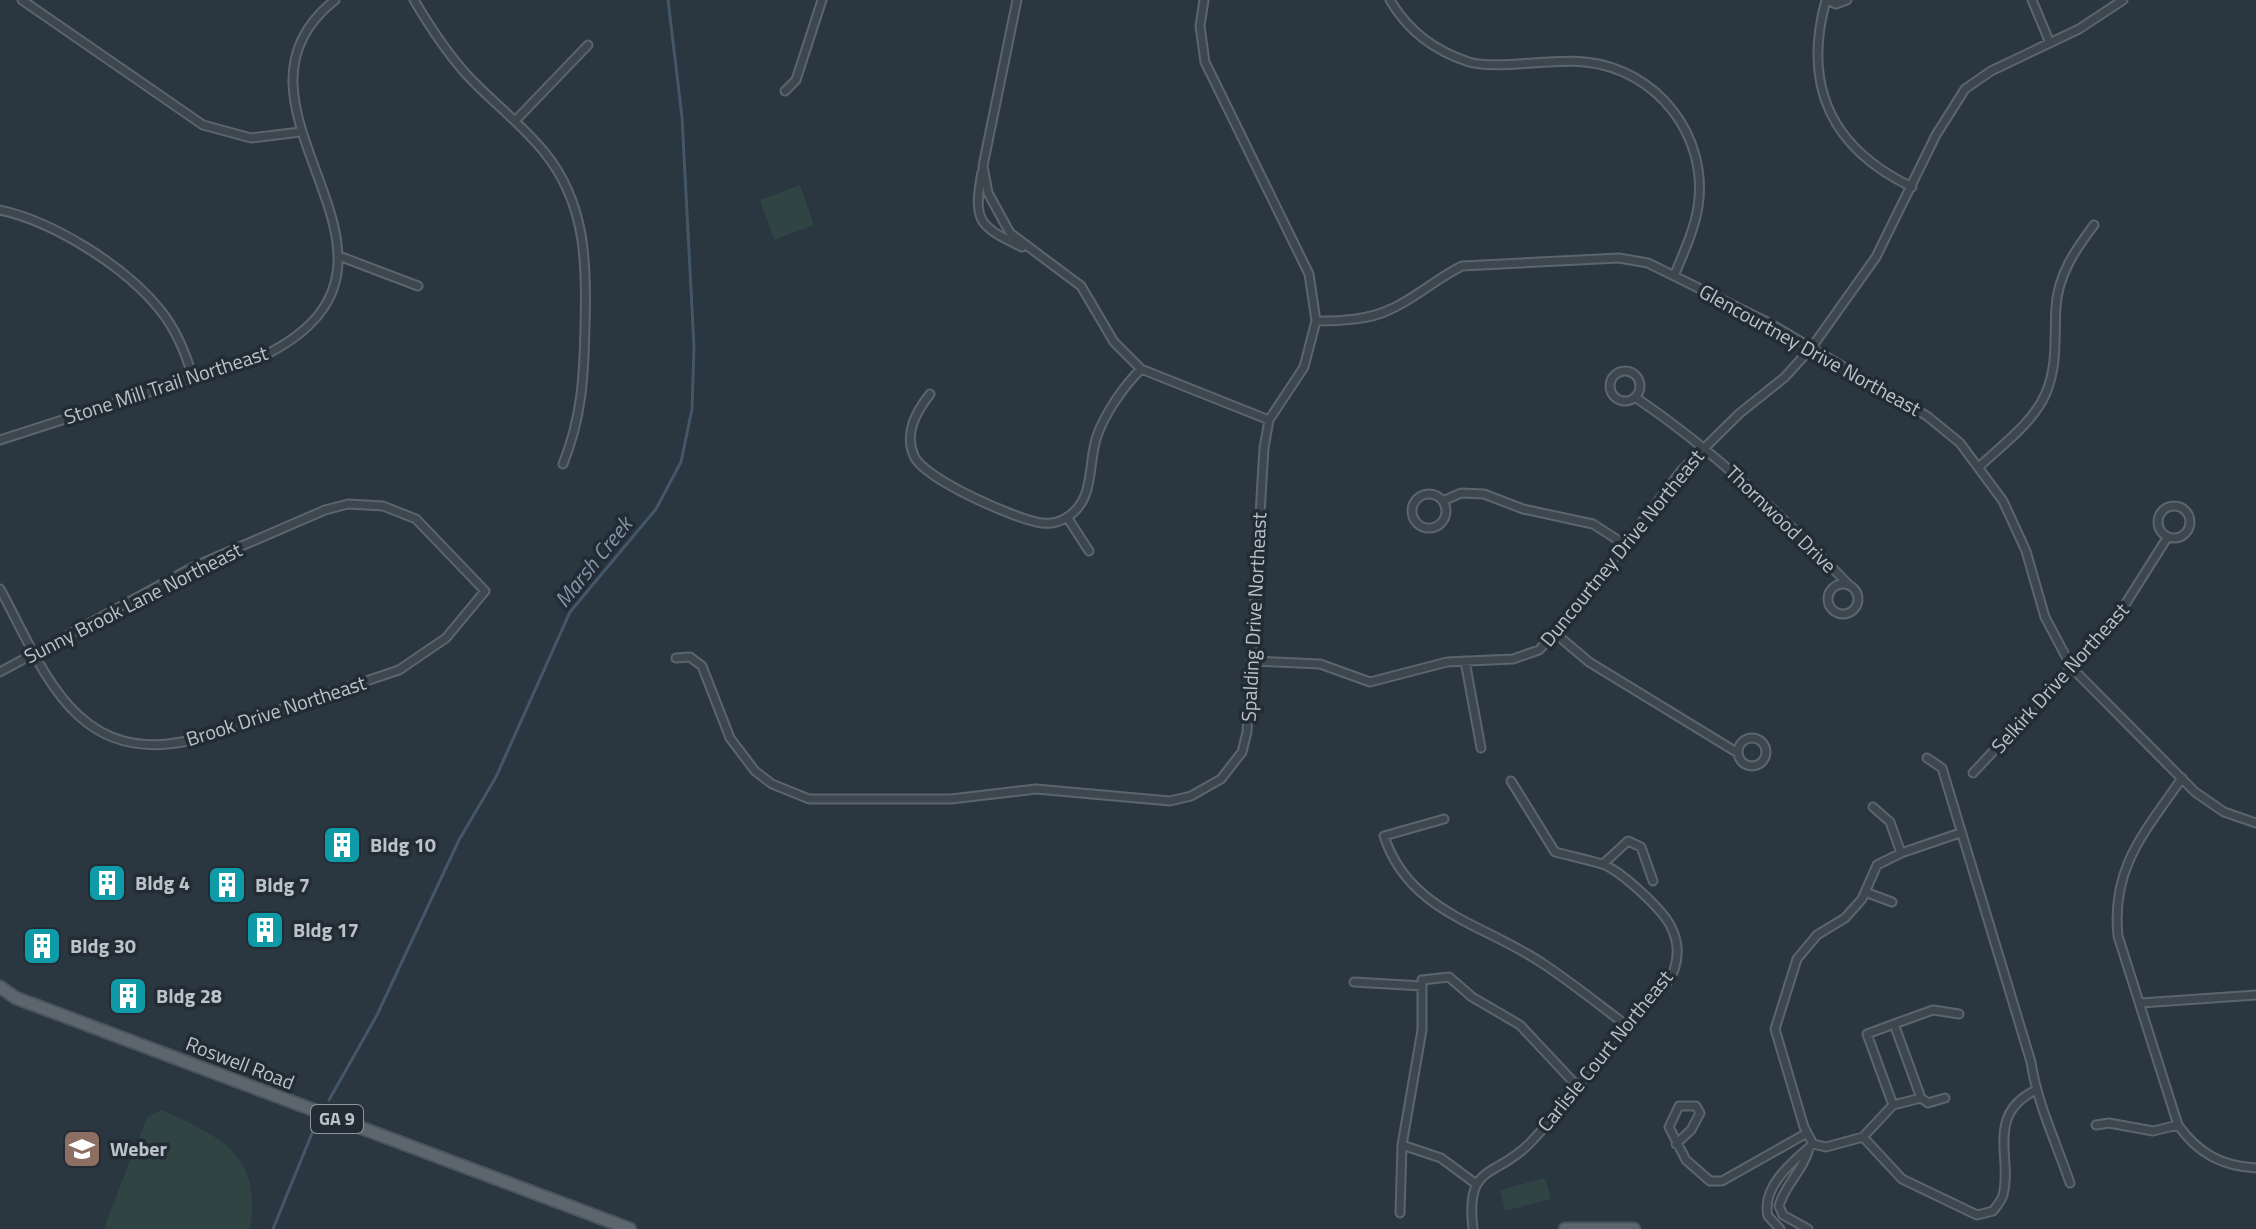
<svg xmlns="http://www.w3.org/2000/svg" width="2256" height="1229" viewBox="0 0 2256 1229" font-family="'Titillium Web',sans-serif">
<style>
.park{fill:#2f4443}
.lines{fill:none;stroke-linecap:round;stroke-linejoin:round}
.stream{stroke:#445768;stroke-width:3}
.minor-casing{stroke:#5c656d;stroke-width:11}
.primary-casing{stroke:#4b535c;stroke-width:15}
.minor{stroke:#3e4750;stroke-width:7}
.primary{stroke:#5c666f;stroke-width:11}
.labels{text-anchor:middle;stroke-width:7;stroke-linejoin:round;paint-order:stroke}
.shield{fill:#232c35;stroke:#8d959d;stroke-width:2}
.shield-label{font-size:18px;font-weight:bold;fill:#bbc2ca}
.street-label{font-size:20px;fill:#bbc2ca;stroke:#232c35}
.poi-label{font-size:20px;font-weight:bold;fill:#bbc2ca;stroke:#232c35;text-anchor:start}
.water-label{font-size:22px;font-style:italic;fill:#8096a9;stroke:#232c35}
</style>
<rect width="100%" height="100%" fill="#2a3640"/>
<path class="park" d="M800,185L814,225L774,240L760,200Z
M162,1110C221,1137 263,1155 250,1229H106L105,1225L147,1117Z
M1545,1178L1551,1199L1505,1211L1500,1190Z"/>
<g class="lines">
<path class="stream" d="M329,1100L377,1015L459,840L496,777L570,612L656,509L681,462L692,409L694,347L682,117L668,0
M273,1229L315,1126"/>
<defs>
<path id="minor" d="M22,0L203,125L251,138L300,132
M414,0C430,27 446,52 467,75C492,102 522,124 545,153C586,204 587,263 585,326C584,376 582,417 563,464
M1017,0L983,166L988,193L1010,233L1081,286L1114,342L1141,369L1269,420
M1390,0C1408,31 1435,51 1469,62C1498,70 1552,58 1585,62C1657,69 1709,136 1698,207C1694,231 1683,254 1674,276
M1826,0C1802,86 1832,149 1912,187
M1828,0L1836,4L1847,0
M2032,0L2050,43
M785,91L796,80L822,0
M515,121L588,45
M982,172C973,221 978,226 1022,247
M0,210C55,222 126,267 161,311C177,331 186,354 193,378
M339,256L418,286
M1316,321C1340,321 1369,320 1391,309C1416,298 1437,278 1462,266L1619,258L1648,263L1771,324L1927,416L1960,443L2003,501L2026,551L2045,617L2072,668L2195,792L2224,812L2256,823
M1610 386a15 15 0 1 1 30 0a15 15 0 1 1-30 0Z
M930,394C916,412 904,433 914,456C924,479 1017,520 1042,523C1050,524 1059,522 1066,518C1096,500 1087,465 1097,436C1105,413 1124,386 1141,369
M1635,397C1715,451 1782,516 1849,585
M0,440L267,354C453,259 199,107 335,0
M1980,466C2003,444 2033,423 2046,393C2058,364 2054,338 2056,307C2058,275 2075,250 2094,225
M1412 511a17 17 0 1 1 34 0a17 17 0 1 1-34 0Z
M1443,501L1461,493L1484,494L1523,509L1593,524L1624,544
M2158 522a16 16 0 1 1 32 0a16 16 0 1 1-32 0Z
M1067,517L1089,551
M1828 599a15 15 0 1 1 30 0a15 15 0 1 1-30 0Z
M0,589C44,670 74,765 187,741L399,670L446,638L485,591L416,519L383,506L348,504L325,510L193,567L0,672
M1556,634L1589,662L1738,753
M676,658L690,657L702,666L730,738L755,771L772,784L809,799H951L1036,789L1170,801L1191,796L1221,779L1242,752L1247,732L1264,448L1269,420L1304,367L1316,321L1309,274L1205,62L1200,26L1204,0
M1253,661L1320,664L1370,682L1447,662L1513,659L1539,650L1571,615L1681,471L1740,413L1785,377L1812,347L1876,257L1936,135L1965,89L1991,71L2079,29L2123,0
M1465,661L1481,748
M1738 752a14 14 0 1 1 28 0a14 14 0 1 1-28 0Z
M1927,758L1942,768L2031,1062C2037,1103 2056,1142 2070,1183
M1973,773L2114,622L2167,538
M2182,778C2145,832 2111,867 2118,936L2178,1125C2198,1153 2221,1166 2256,1168
M1873,807L1890,822L1901,853
M1444,819L1384,836C1409,912 1482,923 1542,963C1571,982 1598,1004 1626,1025
M1603,864L1628,841L1641,847L1653,881
M1865,892L1892,902
M1354,982L1422,986
M2141,1003L2256,995
M1921,1098L1894,1024L1933,1010L1959,1014
M1893,1105L1867,1034L1894,1024
M2096,1125L2109,1123L2153,1131L2178,1125
M1863,1137L1893,1105L1921,1098L1928,1103L1945,1098
M1676,1144L1691,1130L1700,1113L1696,1106H1679L1669,1127L1686,1160L1710,1181H1722L1807,1133
M1813,1144L1804,1127L1775,1029L1797,959L1817,935L1845,918L1862,899L1877,865L1901,853L1960,833
M1813,1144L1826,1147L1863,1137L1902,1179L1977,1215L1993,1211C1996,1207 2002,1200 2003,1195C2013,1160 1985,1116 2034,1091
M1402,1145L1441,1158L1476,1184
M1400,1213L1402,1145L1422,1030V980L1449,977L1472,997L1520,1025L1578,1087
M1473,1229C1465,1162 1495,1179 1530,1143C1564,1107 1593,1068 1622,1029C1635,1013 1668,988 1674,970C1679,956 1678,942 1672,929C1665,911 1620,870 1602,864C1586,859 1570,856 1555,852L1511,781
M1780,1229L1768,1216C1761,1187 1793,1161 1813,1144
M1808,1229L1783,1215L1779,1206C1785,1184 1804,1170 1809,1148"/>
<path id="primary" d="M0,987L16,998L630,1229
M1565,1229H1634"/>
</defs>
<use href="#minor" class="minor-casing"/>
<use href="#primary" class="primary-casing"/>
<use href="#minor" class="minor"/>
<use href="#primary" class="primary"/>
</g>
<defs>
<symbol id="building-square" viewBox="-11 -11 22 22"><rect x="-9" y="-9" width="18" height="18" rx="4" fill="#0f9aa8" stroke="#232c35"/><path d="M-4-6H4V6H1V3H-1V6H-4ZM-2.5-4.3h1.7v1.8h-1.7ZM.8-4.3h1.7v1.8H.8ZM-2.5-1h1.7V.8h-1.7ZM.8-1h1.7V.8H.8Z" fill="#fff"/></symbol>
<symbol id="school-square" viewBox="-11 -11 22 22"><rect x="-9" y="-9" width="18" height="18" rx="4" fill="#8d6e63" stroke="#232c35"/><path d="M0-5L7-2L0 1L-7-2ZM-4 1L0 2.5L4 1V4Q0 6-4 4Z" fill="#fff"/></symbol>
</defs>
<g fill-rule="evenodd">
<use href="#building-square" x="320" y="823" width="44" height="44"/>
<use href="#building-square" x="85" y="861" width="44" height="44"/>
<use href="#building-square" x="205" y="863" width="44" height="44"/>
<use href="#building-square" x="243" y="908" width="44" height="44"/>
<use href="#building-square" x="20" y="924" width="44" height="44"/>
<use href="#building-square" x="106" y="974" width="44" height="44"/>
<use href="#school-square" x="60" y="1127" width="44" height="44"/>
</g>
<g class="labels">
<rect class="shield" x="311" y="1105" width="52" height="28" rx="6"/>
<g class="shield-label">
<text x="337" y="1125">GA 9</text>
</g>
<g class="street-label">
<text transform="translate(1810 350) rotate(29)" y="7">Glencourtney Drive Northeast</text>
<text transform="translate(166 385) rotate(-18)" y="7">Stone Mill Trail Northeast</text>
<text transform="translate(1781 519) rotate(44)" y="7">Thornwood Drive</text>
<text transform="translate(1622 548) rotate(-51)" y="7">Duncourtney Drive Northeast</text>
<text transform="translate(133 603) rotate(-27)" y="7">Sunny Brook Lane Northeast</text>
<text transform="translate(1254 617) rotate(-87)" y="7">Spalding Drive Northeast</text>
<text transform="translate(2060 678) rotate(-48)" y="7">Selkirk Drive Northeast</text>
<text transform="translate(276 711) rotate(-18)" y="7">Brook Drive Northeast</text>
<text transform="translate(1605 1051) rotate(-51)" y="7">Carlisle Court Northeast</text>
<text transform="translate(240 1063) rotate(21)" y="7">Roswell Road</text>
</g>
<g class="poi-label">
<text x="370" y="852">Bldg 10</text>
<text x="135" y="890">Bldg 4</text>
<text x="255" y="892">Bldg 7</text>
<text x="293" y="937">Bldg 17</text>
<text x="70" y="953">Bldg 30</text>
<text x="156" y="1003">Bldg 28</text>
<text x="110" y="1156">Weber</text>
</g>
<g class="water-label">
<text transform="translate(593 562) rotate(-51)" y="8">Marsh Creek</text>
</g>
</g>
</svg>
